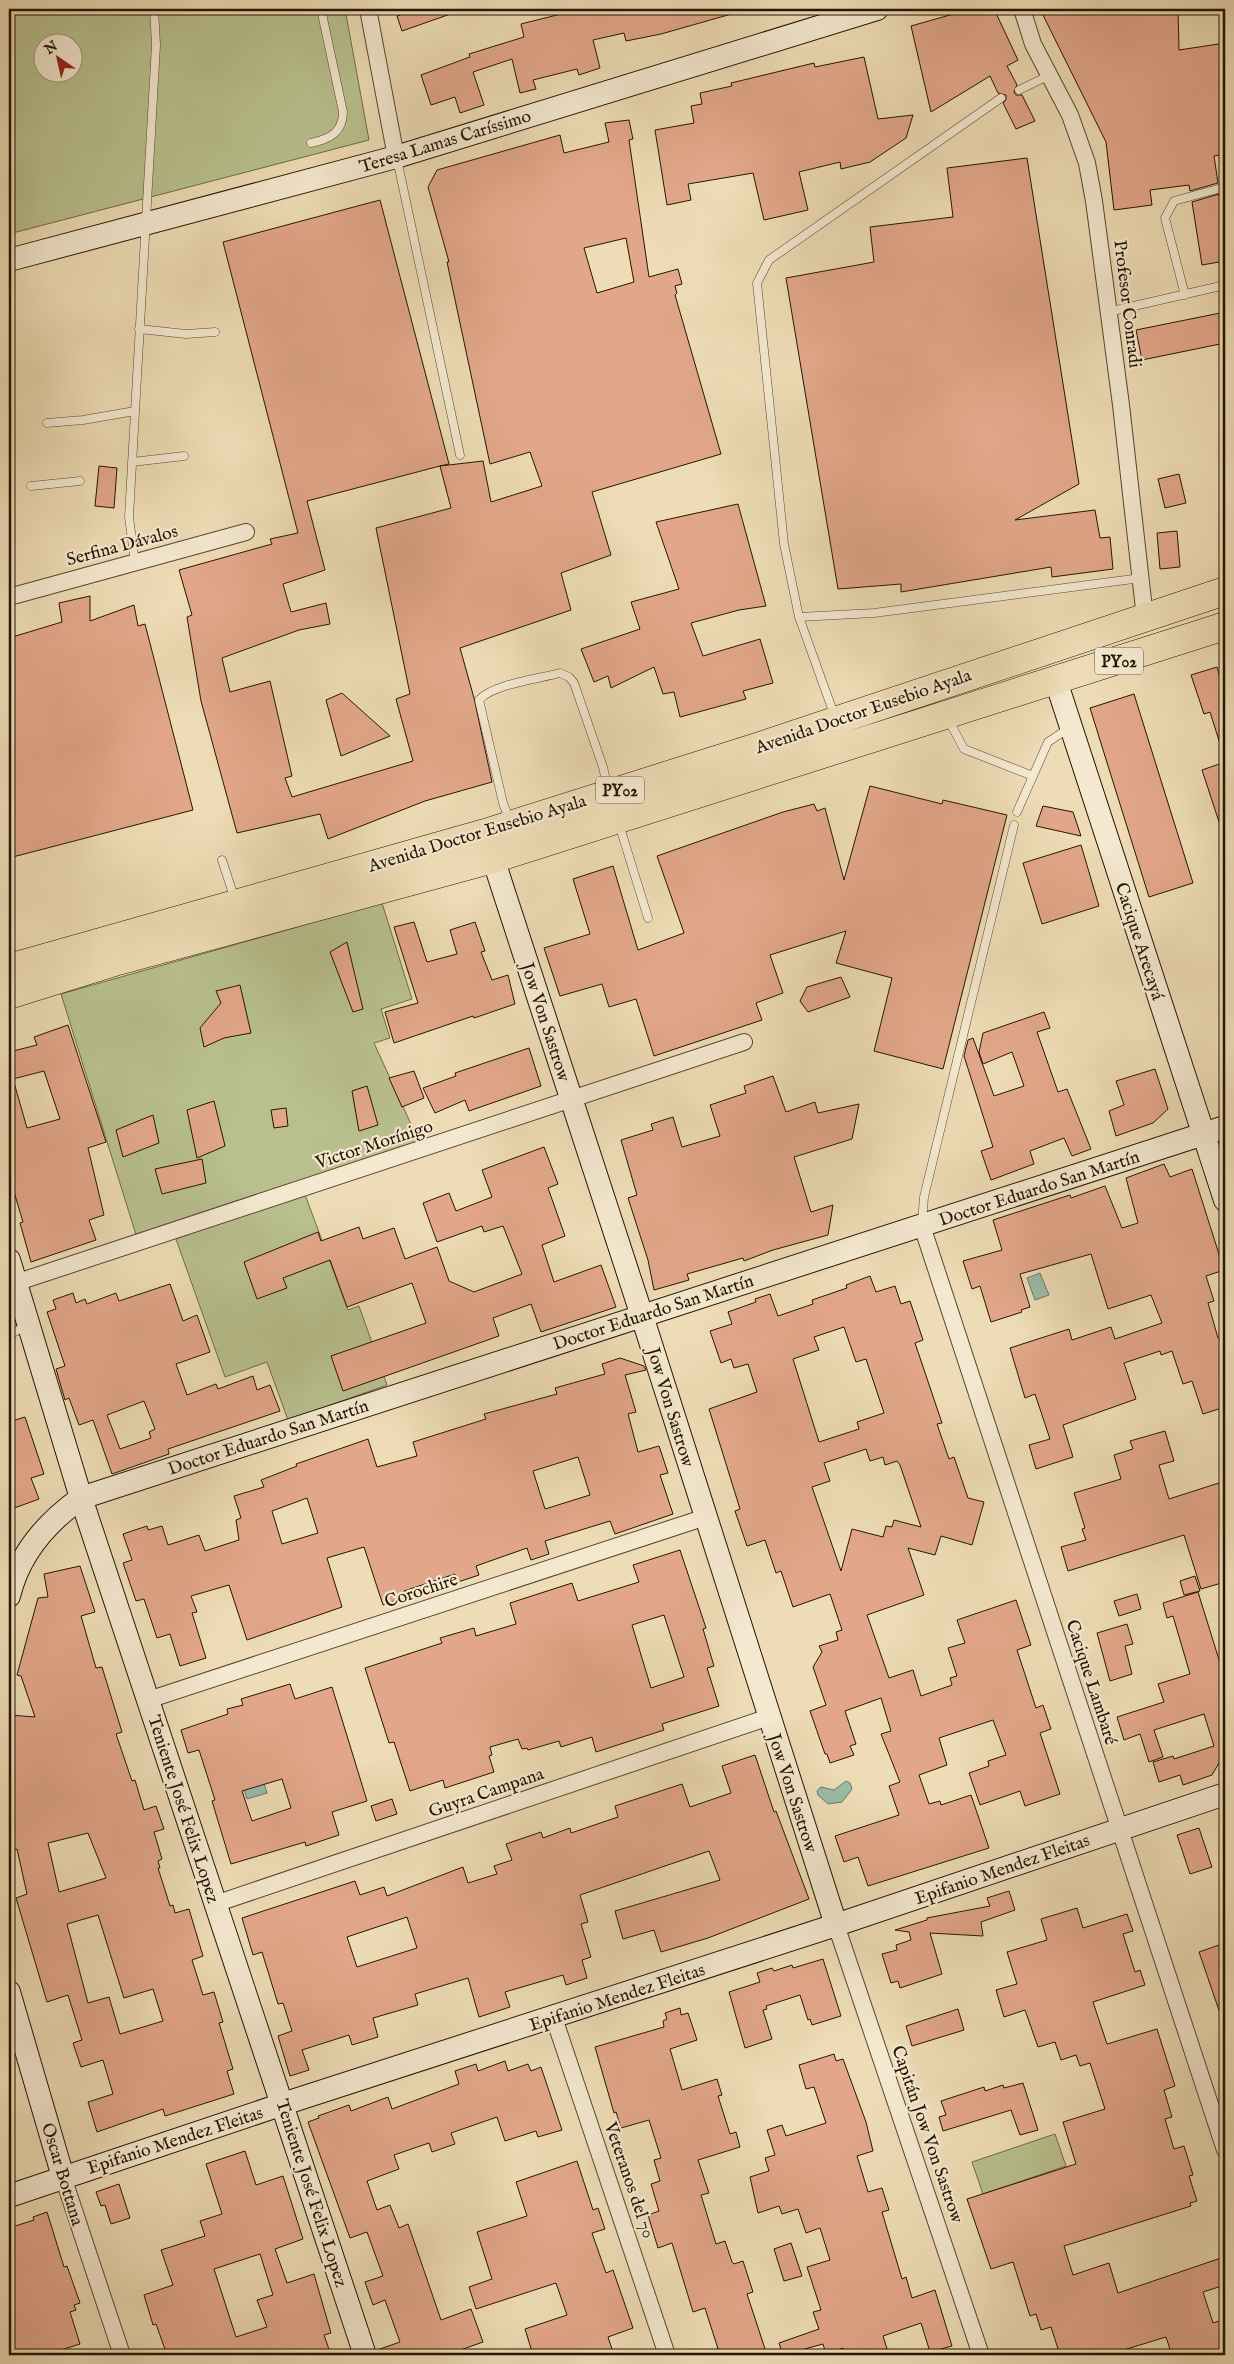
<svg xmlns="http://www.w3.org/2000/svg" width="1234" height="2364" viewBox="0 0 1234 2364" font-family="'IM FELL English',serif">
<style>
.green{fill:#b8c08e;stroke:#6e6a48;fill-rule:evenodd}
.water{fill:#9abcaa;stroke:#6b7967}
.building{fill:#e2a78a;stroke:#241502;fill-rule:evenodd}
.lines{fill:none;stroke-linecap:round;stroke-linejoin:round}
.lane-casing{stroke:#56472f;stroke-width:9}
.street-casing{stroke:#56472f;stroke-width:18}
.secondary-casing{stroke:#241502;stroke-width:24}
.highway-casing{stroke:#241502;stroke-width:29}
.lane{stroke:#f4e8d0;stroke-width:8}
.street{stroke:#f4e8d0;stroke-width:16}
.secondary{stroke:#f4e8d0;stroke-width:22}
.highway{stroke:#eedcb6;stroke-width:28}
.labels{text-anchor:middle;stroke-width:4.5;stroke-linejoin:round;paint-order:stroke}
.shield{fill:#f4e8d0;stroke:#625440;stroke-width:1}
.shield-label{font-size:16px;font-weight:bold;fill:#241502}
.street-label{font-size:18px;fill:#241502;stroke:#f4e8d0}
</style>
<rect width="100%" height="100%" fill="#eedcb6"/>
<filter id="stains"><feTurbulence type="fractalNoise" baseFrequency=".004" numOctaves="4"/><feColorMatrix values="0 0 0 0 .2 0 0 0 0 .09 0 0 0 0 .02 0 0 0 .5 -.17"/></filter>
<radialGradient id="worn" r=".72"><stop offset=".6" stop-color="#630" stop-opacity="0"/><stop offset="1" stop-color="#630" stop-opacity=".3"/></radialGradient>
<path class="green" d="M9,9H345L369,140L9,234ZM42,42H72V72H42Z
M382,903L412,999L381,1009L390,1038L374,1043L420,1144L137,1238L61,994Z
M304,1192L348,1310L359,1306L387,1385L288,1420L267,1362L225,1377L176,1239Z
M1055,2134L1066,2166L983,2194L972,2162Z"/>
<path class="water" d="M1040,1273L1049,1295L1035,1300L1027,1278Z
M263,1780L267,1793L247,1799L243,1786Z
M846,1781L850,1783L852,1789L842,1802L828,1804L818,1795L817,1791L821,1787L834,1790Z"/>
<path class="building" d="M417,9H459V11L402,31L397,16Z
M564,9H735V13L661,34L626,41L624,33L593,40L600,68L579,75L577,69L533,80L536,89L520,93L512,59L473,72L484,105L460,113L455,97L431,105L421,75L470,57L469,54L524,37L521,24L565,13Z
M971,9H994L1018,60L1007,66L1017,85L1014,92L1016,95H1022L1035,121L1016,129L1003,103L1006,100V95L998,93L990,76L931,112L911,26Z
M1040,9H1178L1179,50L1225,43V154L1214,156L1218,183L1190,191L1189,185L1150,190L1152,205L1114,210L1106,142Z
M864,57L878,119L913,115L906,138L870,162L841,169L840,162L799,172L808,210L764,220L753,173L688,184L691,200L667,205L655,130L694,123L691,106L702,104L700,93L732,86L731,83L814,63L815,67Z
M629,120L633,139L629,140L649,277L678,269L682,284L675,286L677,293L675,295L721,454L592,492L611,555L561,573L571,610L460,648L474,698L492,782L425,801L328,839L320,814L237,833L201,701L187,617L192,615L179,570L272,544L270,539L298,533L223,242L380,200L449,464L440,466L483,461L491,502L542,486L530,452L490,464L447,262H449L428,187L437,170L560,135L564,153L609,142L605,123ZM626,238L634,282L597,293L584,248ZM440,466L451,508L376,528L410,694L396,699L413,761L292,797L285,778L292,776L270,681L230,692L222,658L299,630L330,624L326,603L291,612L283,584L325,570L307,501Z
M1027,158L1079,484L1015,520L1095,510L1100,538L1110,537L1113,569L1052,577L1051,567L901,592V584L838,589L786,278L874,262L870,227L953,217L947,168Z
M1219,194L1220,201L1225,200V261L1202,265L1192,202Z
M1225,312V343L1142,360L1136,330Z
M99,466L117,468L114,508L95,506Z
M1179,474L1186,503L1165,508L1158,479Z
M738,504L766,606L739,610L691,623L703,656L760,639L773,683L743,691L746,699L680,717L674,692L663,694L654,667L611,688L608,676L594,682L581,649L640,629L631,602L679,589L656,522Z
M1177,531L1180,567L1160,569L1157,533Z
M90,596V621L134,605L138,626L145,624L193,810L9,858V638L62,622L59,603Z
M1217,667L1225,695V749L1222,750L1210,712L1204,714L1191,675Z
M342,693L390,736L341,756L326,700Z
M1134,694L1193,883L1149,897L1090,708Z
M1225,762V830L1222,831L1202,770Z
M870,786L942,804L943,800L1007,815L943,1069L874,1051L892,978L836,963L846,931L770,955L783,993L756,1003L762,1020L654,1056L636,999L609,1007L602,984L560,996L544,948L590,934L573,879L613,866L638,950L684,933L657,856L783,812L814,804L817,811L825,808L844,880Z
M1043,806L1073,812L1081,836L1036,826Z
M1081,845L1099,906L1042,924L1023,863Z
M414,922L427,962L457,954L450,930L475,922L485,951L481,952L492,980L508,975L515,1004L474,1018L473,1016L394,1043L385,1012L418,1003L394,927Z
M347,942L363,1009L353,1012L330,952Z
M841,977L850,997L808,1012L800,1001L807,987Z
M240,985L251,1033L224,1038L204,1047L200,1028L221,1003L216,991Z
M1044,1012L1050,1028L1037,1032L1058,1092L1067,1089L1091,1149L1072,1156L1064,1138L1030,1151L1034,1164L991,1180L981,1151L993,1147L964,1056L968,1040L973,1038L994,1096L1024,1086L1012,1052L983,1064L979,1052L983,1033Z
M68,1025L106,1142L88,1148L104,1215L89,1220L96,1240L31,1262L20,1223L23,1222L9,1175V1052L37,1045L34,1037ZM44,1071L60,1119L27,1128L13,1079Z
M529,1048L541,1086L469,1111L465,1100L435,1113L423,1088L456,1076L455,1073Z
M1155,1069L1168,1109L1153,1123L1116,1136L1109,1111L1124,1105L1116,1081Z
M414,1071L424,1098L402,1107L389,1078Z
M773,1076L786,1112L815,1102L818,1113L859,1104L852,1139L794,1157L811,1212L833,1205L828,1235L773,1250L744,1261L743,1258L687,1274L689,1280L654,1290L648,1260L628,1198L637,1195L621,1140L653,1130L651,1124L673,1117L682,1147L720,1136L710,1105L746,1093L744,1086Z
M367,1086L378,1125L359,1131L352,1091Z
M214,1101L225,1146L197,1158L187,1110Z
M286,1108L288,1126L274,1128L271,1110Z
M153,1115L159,1143L123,1157L116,1130Z
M544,1147L558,1184L548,1188L565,1236L542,1245L554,1282L601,1265L616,1307L541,1332L531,1304L493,1318L499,1336L343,1391L331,1356L426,1323L412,1283L347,1307L330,1260L283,1278L287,1288L257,1299L244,1262L318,1232L321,1241L359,1227L363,1239L394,1228L405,1259L437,1247L449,1281L474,1292L522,1274L503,1226L484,1232L482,1226L437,1242L423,1203L449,1193L456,1211L492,1197L482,1170Z
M202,1159L206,1183L162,1194L155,1169Z
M1164,1164L1170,1177L1192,1169L1224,1270L1206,1276L1214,1301L1208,1303L1218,1338L1222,1337L1225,1347V1407L1203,1414L1192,1381L1183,1384L1172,1351L1161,1355L1160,1351L1124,1363L1136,1399L1063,1425L1073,1457L1036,1469L1029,1445L1050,1439L1035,1394L1025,1398L1010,1348L1069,1329L1072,1340L1111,1327L1115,1339L1162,1323L1151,1295L1108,1309L1091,1254L1020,1274L1030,1307L1021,1310L1022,1312L991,1322L980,1286L972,1289L963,1261L1002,1250L993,1220L1070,1195L1071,1198L1105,1186L1122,1228L1138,1223L1126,1178Z
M870,1276L876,1292L895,1286L901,1304L910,1301L923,1340L915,1343L942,1423L937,1424L949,1459L954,1457L968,1498L984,1502L972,1545L941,1536L935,1555L908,1548L924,1595L867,1615L889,1678L913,1670L921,1696L952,1685L950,1678L957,1676L948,1648L965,1643L957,1620L1016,1600L1031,1645L1017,1650L1036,1708L1043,1705L1051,1729L1040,1733L1060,1794L1025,1806L1020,1791L980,1805L969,1773L989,1766L988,1761L1006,1755L993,1720L939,1738L947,1765L919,1775L929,1804L940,1801L941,1805L971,1795L989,1848L868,1886L858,1857L844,1862L835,1836L899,1815L889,1786L900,1782L881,1734L891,1731L881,1698L845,1711L856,1744L850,1746L854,1755L830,1763L827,1754H825L810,1711L826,1705L813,1667L822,1652L819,1646L838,1640L836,1632L842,1630L830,1594L793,1607L781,1571L776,1573L765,1540L747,1546L735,1511L740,1509L709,1409L757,1392L748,1364L734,1368L731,1359L721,1363L710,1331L732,1324L728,1312L756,1302L755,1299L770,1294L778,1316L813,1304L812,1300L847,1288L846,1285ZM844,1327L856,1362L866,1359L884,1413L857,1422L859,1429L819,1442L793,1359L819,1350L814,1337ZM866,1449L870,1461L883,1457L885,1465L897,1461L900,1465L921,1527L894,1520L892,1527L886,1526L883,1537L852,1529L841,1571L812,1487L830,1481L824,1463Z
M170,1284L183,1321L197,1315L210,1352L176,1364L187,1395L216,1384L218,1389L253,1376L257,1390L270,1385L280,1411L168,1449L169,1454L112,1474L93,1420L79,1425L69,1398L65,1400L56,1369L65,1366L47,1312L56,1309L53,1300L73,1293L76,1303L85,1299L87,1304L116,1293L119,1301ZM144,1401L155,1429L149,1432L151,1438L120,1449L107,1415Z
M620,1358L644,1366L646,1370L625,1375L636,1412L628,1414L638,1452L659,1446L668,1473L660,1475L673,1514L615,1534L610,1521L545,1541L549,1554L531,1560L527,1548L476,1566L479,1575L458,1582L455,1574L404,1591L406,1597L383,1605L364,1547L327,1558L342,1607L247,1640L229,1585L191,1596L197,1612L192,1613L206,1658L180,1666L170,1634L157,1638L144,1599L136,1601L123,1563L132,1560L123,1534L147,1526L148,1530L162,1526L168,1545L199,1535L205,1551L239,1540L236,1520L241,1518L234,1496L264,1487L261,1480L297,1466L296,1464L368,1439L377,1467L417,1456L413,1442L486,1419L484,1414L557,1394L555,1388L605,1374L602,1364ZM578,1457L590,1495L545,1509L533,1471ZM307,1498L318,1533L282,1544L272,1511Z
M25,1417L44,1474L31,1478L39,1499L9,1510V1422Z
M1165,1431L1174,1461L1159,1465L1169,1499L1225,1481V1582L1201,1589L1184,1535L1068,1571L1061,1547L1086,1540L1082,1529L1085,1528L1074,1493L1121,1479L1114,1455L1133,1449L1130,1441Z
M680,1550L706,1628L703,1629L714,1666L707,1668L719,1706L662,1724L664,1730L596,1752L592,1737L561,1747L559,1741L528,1750L527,1748L522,1749L518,1739L490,1747L492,1755L489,1756L494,1772L445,1788L443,1780L410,1791L394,1742L389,1743L365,1668L442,1643L440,1638L474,1628L476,1636L516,1624L510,1603L572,1583L578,1601L639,1582L633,1565ZM664,1615L684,1677L651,1688L632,1625Z
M80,1566L95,1612L81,1616L96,1668L102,1667L122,1732L116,1734L132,1781L135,1780L144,1810L156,1806L164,1829L154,1832L162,1859L158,1861L160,1868H158L170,1906L173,1905L175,1913L189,1909L203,1956L192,1960L203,1995L214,1992L223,2022L219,2023L233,2069L227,2071L234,2094L165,2116L163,2109L97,2132L88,2102L113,2094L103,2060L81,2067L73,2043L82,2040L68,1995L47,2002L16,1898L27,1894L17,1849L11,1851L14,1771L9,1773V1715L35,1717L21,1676L17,1675L38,1598L48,1597L44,1574ZM88,1833L106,1878L59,1892L48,1843ZM98,1915L124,1998L153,1989L163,2021L120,2034L109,1997L88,2003L67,1924Z
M1195,1576L1200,1591L1184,1595L1180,1581Z
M1198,1592L1225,1679V1771H1221L1219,1763L1212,1775L1183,1785L1180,1775L1159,1782L1153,1762L1173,1756L1174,1759L1214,1746L1204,1714L1154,1730L1163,1757L1149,1762L1140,1734L1124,1740L1117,1717L1164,1702L1158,1684L1190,1674L1173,1616L1167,1618L1163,1603Z
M1137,1594L1141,1609L1119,1616L1114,1601Z
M1127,1624L1133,1644L1125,1646L1132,1674L1110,1681L1097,1633Z
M290,1684L295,1699L332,1687L367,1801L332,1812L339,1835L306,1846L305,1842L231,1864L212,1801L215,1800L199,1750L188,1753L181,1730L228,1714L227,1709L243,1705L241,1699ZM282,1779L291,1808L252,1821L242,1791Z
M755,1755L774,1812L776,1811L809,1899L708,1938L661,1952L654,1930L623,1939L615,1911L720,1880L709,1851L580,1895L588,1922L581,1924L591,1957L582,1960L587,1978L566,1985L563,1975L505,1992L510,2007L479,2017L468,1978L415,1994L418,2005L373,2018L378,2037L352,2045L349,2035L302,2050L309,2070L290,2076L278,2036L292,2031L283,2003L278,2004L262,1952L253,1955L242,1918L355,1881L360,1895L384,1887L387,1896L463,1867L468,1883L497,1874L494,1866L512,1860L506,1844L541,1832L543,1838L570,1828L571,1833L618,1817L615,1806L682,1784L690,1807L731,1793L722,1766ZM407,1917L417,1948L357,1967L347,1937Z
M392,1799L397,1814L376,1821L371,1806Z
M1199,1828L1212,1867L1190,1874L1177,1835Z
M1009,1891L1015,1910L981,1922L983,1936L930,1933L942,1974L900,1988L898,1981L891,1983L882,1954L897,1950L896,1945L911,1940L909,1932L895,1930L927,1920V1918L990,1906L987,1898Z
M1077,1908L1083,1928L1127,1914L1133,1931L1123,1934L1135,1972L1140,1970L1145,1985L1093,2002L1107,2044L1157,2029L1175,2086L1164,2090L1172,2117L1165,2119L1174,2149L1184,2146L1193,2175L1189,2176L1197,2201L1190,2203L1191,2206L1064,2246L1073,2275L1109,2263L1118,2293L1221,2258L1225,2273V2285L1203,2292L1213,2323L1225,2319V2348L1203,2355H1172L1166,2337L1107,2355H1060L1051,2327L1041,2330L1036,2314L1030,2316L1013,2262L991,2269L967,2199L1076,2164L1063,2122L1105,2109L1090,2063L1080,2066L1076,2055L1061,2060L1055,2042L1038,2047L1025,2010L1004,2017L996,1990L1017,1984L1007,1952L1047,1940L1041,1919Z
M1225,1943V2018L1222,2019L1199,1952Z
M823,1959L841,2016L812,2025L810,2019L808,2020L800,1995L766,2006L767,2009L763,2010L772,2039L745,2048L729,1992L760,1982L757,1973L772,1968L774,1971L792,1965L793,1968Z
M680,2008L681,2015L688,2013L697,2040L670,2049L682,2090L717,2079L722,2095L718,2096L730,2134L736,2132L740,2147L698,2160L709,2193L701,2195L716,2244L725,2241L732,2262L734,2264L743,2261L753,2292L747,2294L767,2355H720L705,2308L693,2312L672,2243L658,2248L648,2215L659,2211L651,2184L660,2181L654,2160L661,2158L649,2120L621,2128L616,2112L614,2113L595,2047L664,2027L663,2021L667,2019L665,2013Z
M958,2009L964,2030L912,2046L906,2026Z
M834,2054L836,2061L843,2059L866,2122L873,2151L857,2156L868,2192L882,2188L889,2210L882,2212L902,2279L906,2277L912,2298L935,2290L952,2346L930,2352L921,2323L883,2336L889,2355H846L843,2348L826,2354L823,2344L783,2355L779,2343L819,2329L813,2312L821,2310L807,2267L830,2260L820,2228L806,2233L798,2209L782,2214L779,2206L758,2213L750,2177L769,2171L765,2158L775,2155L767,2130L782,2125L786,2136L826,2123L814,2087L806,2089L799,2065Z
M505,2061L508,2071L528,2064L531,2071L541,2067L562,2130L538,2137L536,2131L505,2141L497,2117L451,2133L455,2144L432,2152L429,2143L394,2155L399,2169L367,2181L377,2210L390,2205L399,2228L408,2224L441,2320L471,2309L483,2342L446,2355H378L377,2350L400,2342L385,2300L373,2305L365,2282L383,2276L367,2232L350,2238L308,2122L319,2118L318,2116L349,2105L351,2111L388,2097L392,2109L459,2084L455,2071L476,2064L478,2071Z
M1023,2083L1038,2130L1020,2135L1011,2110L943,2131L939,2117L946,2115L941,2101L984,2087L985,2091L1003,2085L1004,2088Z
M245,2151L256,2185L283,2176L303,2239L275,2249L287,2283L314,2274L331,2333L324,2335L331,2355H302L301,2350L285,2355L284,2351L272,2355H167L156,2324L153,2325L144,2295L173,2285L161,2250L205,2236L200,2221L222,2214L206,2164ZM260,2254L273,2295L257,2300L267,2327L236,2337L214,2269Z
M577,2161L593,2210L598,2208L605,2229L592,2233L606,2273L613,2270L633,2328L608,2337L614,2355H533L525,2329L567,2315L556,2283L476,2309L469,2287L492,2279L477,2232L527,2216L516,2182Z
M119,2184L130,2218L111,2224L105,2205L101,2206L96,2192Z
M47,2212L64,2267L67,2266L80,2303L74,2305L76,2310L70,2312L80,2344L45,2355H9V2228L34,2220L33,2217Z
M791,2243L802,2276L784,2281L774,2249Z"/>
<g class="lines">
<defs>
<path id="lane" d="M1223,9L1225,23
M1019,90L1050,75
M311,143C330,139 343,132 343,112L321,9
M397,159L460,455
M1185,295L1165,218L1174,201L1225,187
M1108,312L1225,285
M139,329L186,334L215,332
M47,423L83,420L135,411
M132,462L184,456
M31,486L80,481
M135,562L129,517L156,45L154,9
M799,617L784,544L757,283L769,260L1001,98
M835,717L799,617L874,613L1141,578
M948,719L964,749L1033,776
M1017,812L1048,742L1069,728
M510,821L503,803L479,700C493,684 538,679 560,673L569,677L574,683L603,767L608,789
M619,824L648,918
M222,860L235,900
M922,1223L924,1197L1014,825
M9,1335L26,1326"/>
<path id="street" d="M368,9L396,157
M1022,9L1033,44L1070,115L1087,163L1094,201L1121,405L1145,618
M9,597L246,532
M922,1226L1225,2150
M9,1285L744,1042
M148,1700L706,1517
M215,1904L769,1717
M836,1925L981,2355
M554,2018L667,2355
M63,2177L122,2355"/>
<path id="secondary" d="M9,260L396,157L877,9
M1056,681L1225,1200
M488,843L642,1316L836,1925
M9,1260L81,1498L365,2355
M9,1596C19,1554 47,1522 81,1498L1225,1127
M9,1992L63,2177
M9,2196L283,2104L836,1925L1225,1794"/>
<path id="highway" d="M9,968L485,833L760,746L1225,591
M9,995L118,961L493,859L1225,626"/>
</defs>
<use href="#lane" class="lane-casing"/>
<use href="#street" class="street-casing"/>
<use href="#secondary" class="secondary-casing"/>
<use href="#highway" class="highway-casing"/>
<use href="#lane" class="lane"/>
<use href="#street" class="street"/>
<use href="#secondary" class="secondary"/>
<use href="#highway" class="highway"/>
</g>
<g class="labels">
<g class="shield">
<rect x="1095" y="647.5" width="48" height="27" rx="4"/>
<rect x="596" y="776.5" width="48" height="27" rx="4"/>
</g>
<g class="shield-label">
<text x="1119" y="667">PY02</text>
<text x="620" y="796">PY02</text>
</g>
<g class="street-label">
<text transform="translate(445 141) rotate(-17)" y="6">Teresa Lamas Caríssimo</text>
<text transform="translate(1128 304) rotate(83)" y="6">Profesor Conradi</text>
<text transform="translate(122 545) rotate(-15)" y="6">Serfina Dávalos</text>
<text transform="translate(863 711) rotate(-19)" y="6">Avenida Doctor Eusebio Ayala</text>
<text transform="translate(477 833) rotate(-17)" y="6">Avenida Doctor Eusebio Ayala</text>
<text transform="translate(1140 941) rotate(72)" y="6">Cacique Arecayá</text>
<text transform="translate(546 1022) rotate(72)" y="6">Jow Von Sastrow</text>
<text transform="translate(374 1144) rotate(-18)" y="6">Victor Morínigo</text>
<text transform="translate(1039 1188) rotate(-18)" y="6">Doctor Eduardo San Martín</text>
<text transform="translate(653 1312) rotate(-18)" y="6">Doctor Eduardo San Martín</text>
<text transform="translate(671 1407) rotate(73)" y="6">Jow Von Sastrow</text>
<text transform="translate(268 1437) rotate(-18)" y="6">Doctor Eduardo San Martín</text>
<text transform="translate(421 1590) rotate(-18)" y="6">Corochire</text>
<text transform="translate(1092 1682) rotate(72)" y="6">Cacique Lambaré</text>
<text transform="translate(486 1792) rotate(-19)" y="6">Guyra Campana</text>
<text transform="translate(793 1793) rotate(72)" y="6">Jow Von Sastrow</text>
<text transform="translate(184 1809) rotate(72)" y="6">Teniente José Felix Lopez</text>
<text transform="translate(1002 1869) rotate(-19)" y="6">Epifanio Mendez Fleitas</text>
<text transform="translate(617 1997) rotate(-18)" y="6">Epifanio Mendez Fleitas</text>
<text transform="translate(928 2134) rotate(71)" y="6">Capitán Jow Von Sastrow</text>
<text transform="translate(175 2140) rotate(-18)" y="6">Epifanio Mendez Fleitas</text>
<text transform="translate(63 2174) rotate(73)" y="6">Oscar Bottana</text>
<text transform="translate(630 2180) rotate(71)" y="6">Veteranos del 70</text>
<text transform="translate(312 2193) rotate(72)" y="6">Teniente José Felix Lopez</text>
</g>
</g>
<rect width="1234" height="2364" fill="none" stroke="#eedcb6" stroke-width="30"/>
<rect x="10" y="10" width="1214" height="2344" fill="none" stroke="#241502" stroke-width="2.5"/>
<rect x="15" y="15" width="1204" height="2334" fill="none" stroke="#241502"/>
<g transform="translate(58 58) rotate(326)"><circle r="24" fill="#f4e8d0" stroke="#a1947e"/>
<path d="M0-4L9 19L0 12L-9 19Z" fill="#8f2418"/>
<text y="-8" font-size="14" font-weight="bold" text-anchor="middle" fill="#241502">N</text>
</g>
<rect width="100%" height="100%" filter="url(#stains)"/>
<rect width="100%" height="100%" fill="url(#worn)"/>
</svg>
